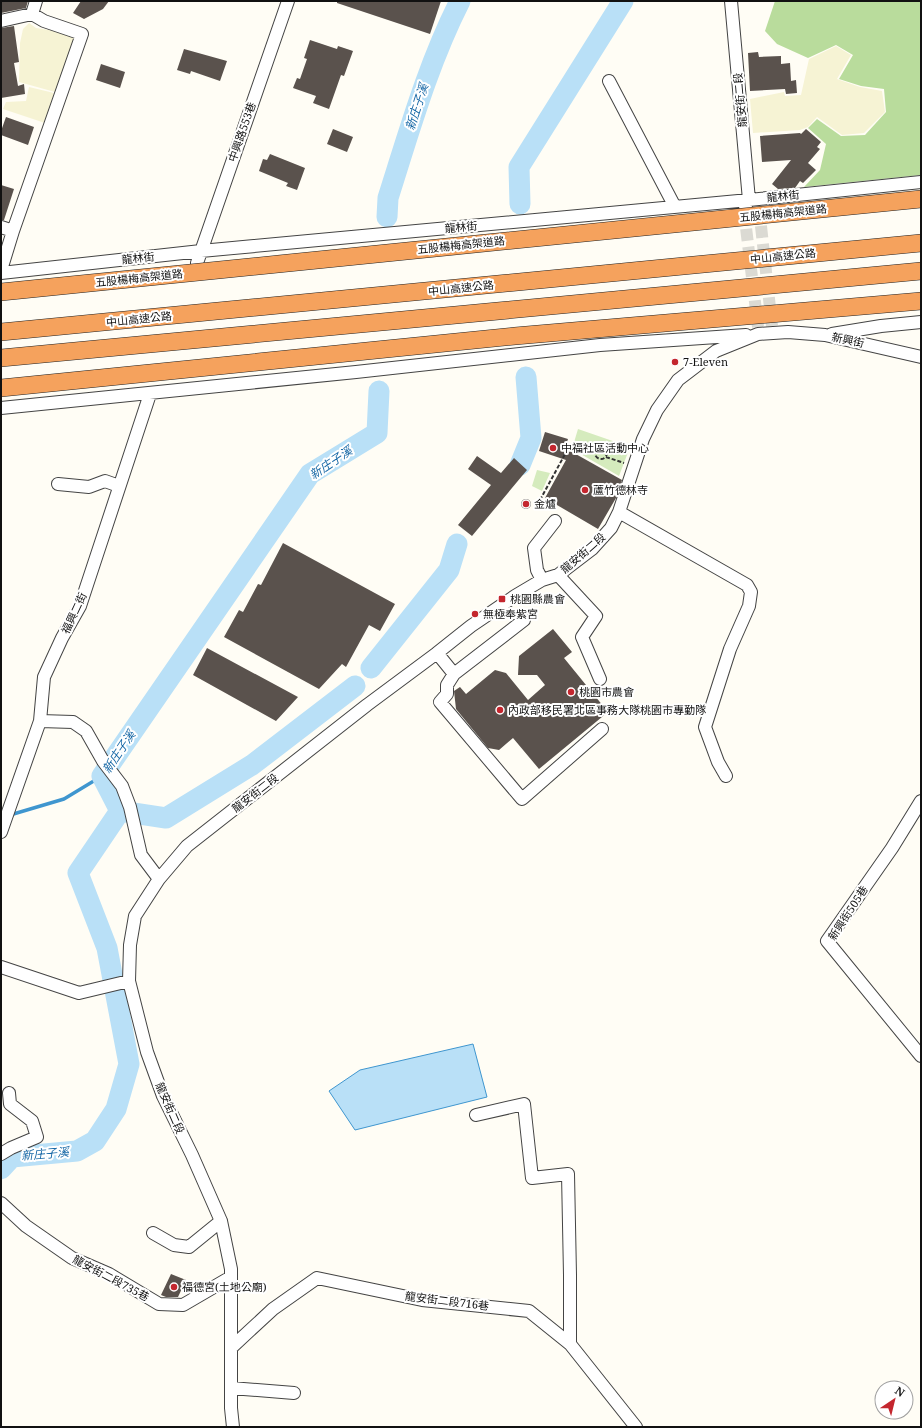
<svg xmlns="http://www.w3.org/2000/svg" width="922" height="1428" viewBox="0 0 922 1428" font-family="'Noto Serif','Noto Sans TC',serif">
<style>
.farmland{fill:#f6f3d4}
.green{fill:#d5ebbd}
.forest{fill:#b9dc9c}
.water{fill:#b9e0f7;stroke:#3f96cf}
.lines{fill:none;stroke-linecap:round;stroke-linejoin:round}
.stream{stroke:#3f96cf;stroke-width:3.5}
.river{stroke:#b9e0f7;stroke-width:21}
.building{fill:#5a524d}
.minor-tunnel{stroke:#dbdad3;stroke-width:12;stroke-dasharray:12 6;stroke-linecap:butt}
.minor-casing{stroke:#444;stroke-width:14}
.highway-casing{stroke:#222;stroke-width:18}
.path{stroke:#333;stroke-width:2;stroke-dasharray:4 2;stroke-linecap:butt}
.minor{stroke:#fff;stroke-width:12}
.highway{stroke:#f5a25d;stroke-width:17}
.highway-bridge-casing{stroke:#222;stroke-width:18;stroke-linecap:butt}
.highway-bridge{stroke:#f5a25d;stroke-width:17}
.poi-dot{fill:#c4262e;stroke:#fff;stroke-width:1.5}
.labels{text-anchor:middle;stroke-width:4;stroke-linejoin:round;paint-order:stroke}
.street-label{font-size:11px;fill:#111;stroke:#fff}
.poi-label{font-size:11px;fill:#111;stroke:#fff;text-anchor:start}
.water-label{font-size:12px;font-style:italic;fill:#1768a6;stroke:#fff}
</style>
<rect width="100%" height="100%" fill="#fffdf5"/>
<path class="farmland" d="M29,23L36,28L69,33L74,36V41L55,92L19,82L20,43L23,29Z
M836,46L851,55L837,79L860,87L882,91L885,112L864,133L842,135L817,117L808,127L800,130L753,133L750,99L784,92L785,96L801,95L809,59Z
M29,87L54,93L45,123L3,109L6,102L26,101Z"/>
<path class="green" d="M578,429L630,447L619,476L572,449Z
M537,470L550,473L542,491L532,486Z"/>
<path class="forest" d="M775,1H921V175L804,187L820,170L826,144L808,128L817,119L841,136L865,135L886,112L884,89L861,86L839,79L853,55L836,45L808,58L777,44L765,31Z"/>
<path class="water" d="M473,1044L487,1097L355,1130L329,1091L360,1070Z"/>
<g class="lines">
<path class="stream" d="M10,815L64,799L102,776"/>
<path class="river" d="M520,204L519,167L623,1
M387,217L388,198C409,132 428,64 460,1
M520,465L531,438L526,377
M371,668L449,570L457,544
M120,811L166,818L252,765L355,686
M1,1169L12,1157L77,1151L95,1141L116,1109L129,1064L107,948L78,873L120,811L102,776L310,474L377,433L379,391"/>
</g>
<path class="building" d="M1,1H28L26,8L1,13Z
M81,1H109L103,9L84,19L73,13Z
M337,1H441L430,34L337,3Z
M14,26L19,62L14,63L18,86L24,84L25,94L1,98V28Z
M310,40L337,49L338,46L353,51L344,76L341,75L329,109L313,103L316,96L293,88L297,78L300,79L307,59L304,58Z
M184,49L227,61L220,81L191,71L190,74L177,70Z
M758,52L759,57L781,56V64L790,63L791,81L796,80L797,93L786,94L785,89L750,91L748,53Z
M101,64L125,72L120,88L96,80Z
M6,117L34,127L28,145L1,135V131Z
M333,129L353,137L347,152L327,144Z
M806,129L821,142L817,147L820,149L808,163L816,170L803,183L800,181L795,188L778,189L772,184L791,160L762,162L760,136L800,133L801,134Z
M270,154L305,168L297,190L286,186L288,183L259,171L263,159L267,160Z
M1,185L14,189L4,220H1Z
M545,432L568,439L565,448L622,480L616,498L598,529L545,498L566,460L539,451Z
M477,456L501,473L514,458L527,470L472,536L458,525L491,485L468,469Z
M521 504a5 5 0 1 1 10 0a5 5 0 1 1-10 0Z
M283,543L395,604L380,631L369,625L346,667L342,664L319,689L224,637L239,610L243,612L258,584L261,585Z
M553,629L572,652L564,658L608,712L539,769L513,738L499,750L488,748L456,709L454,691L460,687L466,694L495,670L506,673L528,700L545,685L537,675H518L519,656Z
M207,648L298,697L276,721L193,675Z
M171,1274L186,1280L178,1297H166L161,1295Z"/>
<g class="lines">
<path class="minor-tunnel" d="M759,208L772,326
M744,211L758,327"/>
<defs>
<path id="minor" d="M731,1L749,200L745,206
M1,21L32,14
M609,81L675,207
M1,227L13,231
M197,263L288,1
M1,270L13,231L82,34L44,21L32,14L36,1
M1,273L201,251L749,200L921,182
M832,334L881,326L921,322
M1,408L356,372L600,345L746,335
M58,484L89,487L105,481L119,486
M619,512L747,585L751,592L749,606L730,649L705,727L718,762L726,776
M558,575L596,616L582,637L600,679
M542,580L537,570L534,548L555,521
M437,653L454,674L524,620
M454,674L447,685V694L440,702L522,799L602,729
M40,721L73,722L86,731L103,761L122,786L130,807L141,855L159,879
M921,801L892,848L827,941L921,1056
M1,832L40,721L44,677L62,638L80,606L150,394
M1,967L79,993L129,981
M476,1115L524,1104L532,1178L568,1174L570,1275V1344
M1,1154L11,1148L37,1137L32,1121L10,1104L9,1093
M1,1203L26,1226L72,1258L109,1274L159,1304L183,1305L231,1277
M153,1233L174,1245L189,1247L221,1221
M232,1347L273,1309L317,1278L422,1300L529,1311L570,1344L636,1427
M231,1388L294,1393
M233,1427L231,1408V1269L221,1221L192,1155L163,1096L147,1052L129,981L130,945L135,916L159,879L187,846L367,705L437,653L471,626L515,596L542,580L558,575L592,549L611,528L619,512L643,439L657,410L678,380L716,351L758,334L788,332L825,335L921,357"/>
<path id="highway" d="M1,332L921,243
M1,358L921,271"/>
</defs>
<use href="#minor" class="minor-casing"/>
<use href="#highway" class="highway-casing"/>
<path class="path" d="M567,445L583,447L595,452
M595 453a6 6 0 1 1 12 0a6 6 0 1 1-12 0Z
M606,457L624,463
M540,500L570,445"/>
<use href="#minor" class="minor"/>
<use href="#highway" class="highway"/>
<defs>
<path id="highway-bridge" d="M1,292L921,199
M1,388L515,336L921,301"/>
</defs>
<use href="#highway-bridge" class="highway-bridge-casing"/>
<use href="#highway-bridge" class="highway-bridge"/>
</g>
<g class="poi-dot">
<circle cx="675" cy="362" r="4"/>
<circle cx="553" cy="448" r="4"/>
<circle cx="585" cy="490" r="4"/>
<circle cx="526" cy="504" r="4"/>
<rect x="498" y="595" width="8" height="8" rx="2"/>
<circle cx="475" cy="614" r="4"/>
<circle cx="571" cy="692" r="4"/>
<circle cx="500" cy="710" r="4"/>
<circle cx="174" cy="1287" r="4"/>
</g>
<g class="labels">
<g class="street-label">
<text transform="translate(740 100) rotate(-95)" y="4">龍安街二段</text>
<text transform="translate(242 132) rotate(-71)" y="4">中興路553巷</text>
<text transform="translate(783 196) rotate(-6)" y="4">龍林街</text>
<text transform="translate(783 213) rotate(-6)" y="4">五股楊梅高架道路</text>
<text transform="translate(461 227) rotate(-5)" y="4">龍林街</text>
<text transform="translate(461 245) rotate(-6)" y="4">五股楊梅高架道路</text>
<text transform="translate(783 256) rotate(-6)" y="4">中山高速公路</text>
<text transform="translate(138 258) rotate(-6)" y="4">龍林街</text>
<text transform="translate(139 278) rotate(-6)" y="4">五股楊梅高架道路</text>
<text transform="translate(461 288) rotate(-6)" y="4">中山高速公路</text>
<text transform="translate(139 319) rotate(-6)" y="4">中山高速公路</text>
<text transform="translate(848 340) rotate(12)" y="4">新興街</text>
<text transform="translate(583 553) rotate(-41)" y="4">龍安街二段</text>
<text transform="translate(74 613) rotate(-65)" y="4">福興二街</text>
<text transform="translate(255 793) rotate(-38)" y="4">龍安街二段</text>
<text transform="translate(848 913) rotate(-57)" y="4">新興街505巷</text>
<text transform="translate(170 1108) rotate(66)" y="4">龍安街二段</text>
<text transform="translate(111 1278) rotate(28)" y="4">龍安街二段735巷</text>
<text transform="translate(447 1301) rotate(7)" y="4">龍安街二段716巷</text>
</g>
<g class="poi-label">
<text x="683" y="366">7-Eleven</text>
<text x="561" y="452">中福社區活動中心</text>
<text x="593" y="494">蘆竹德林寺</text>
<text x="534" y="508">金爐</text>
<text x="510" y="603">桃園縣農會</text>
<text x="483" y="618">無極奉紫宮</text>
<text x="579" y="696">桃園市農會</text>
<text x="508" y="714">內政部移民署北區事務大隊桃園市專勤隊</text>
<text x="182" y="1291">福德宮(土地公廟)</text>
</g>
<g class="water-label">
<text transform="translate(417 107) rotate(-72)" y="4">新庄子溪</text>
<text transform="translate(331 463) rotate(-34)" y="4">新庄子溪</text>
<text transform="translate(119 752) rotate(-56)" y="4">新庄子溪</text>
<text transform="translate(45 1154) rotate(-5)" y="4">新庄子溪</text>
</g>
</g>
<rect width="922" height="1428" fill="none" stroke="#111111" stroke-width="4"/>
<g transform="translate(894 1400) rotate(35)"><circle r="19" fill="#ffffff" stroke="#a0a0a0"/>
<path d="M0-3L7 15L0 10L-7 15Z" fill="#c4262e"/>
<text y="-6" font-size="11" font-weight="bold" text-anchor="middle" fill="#111111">N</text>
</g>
</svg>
